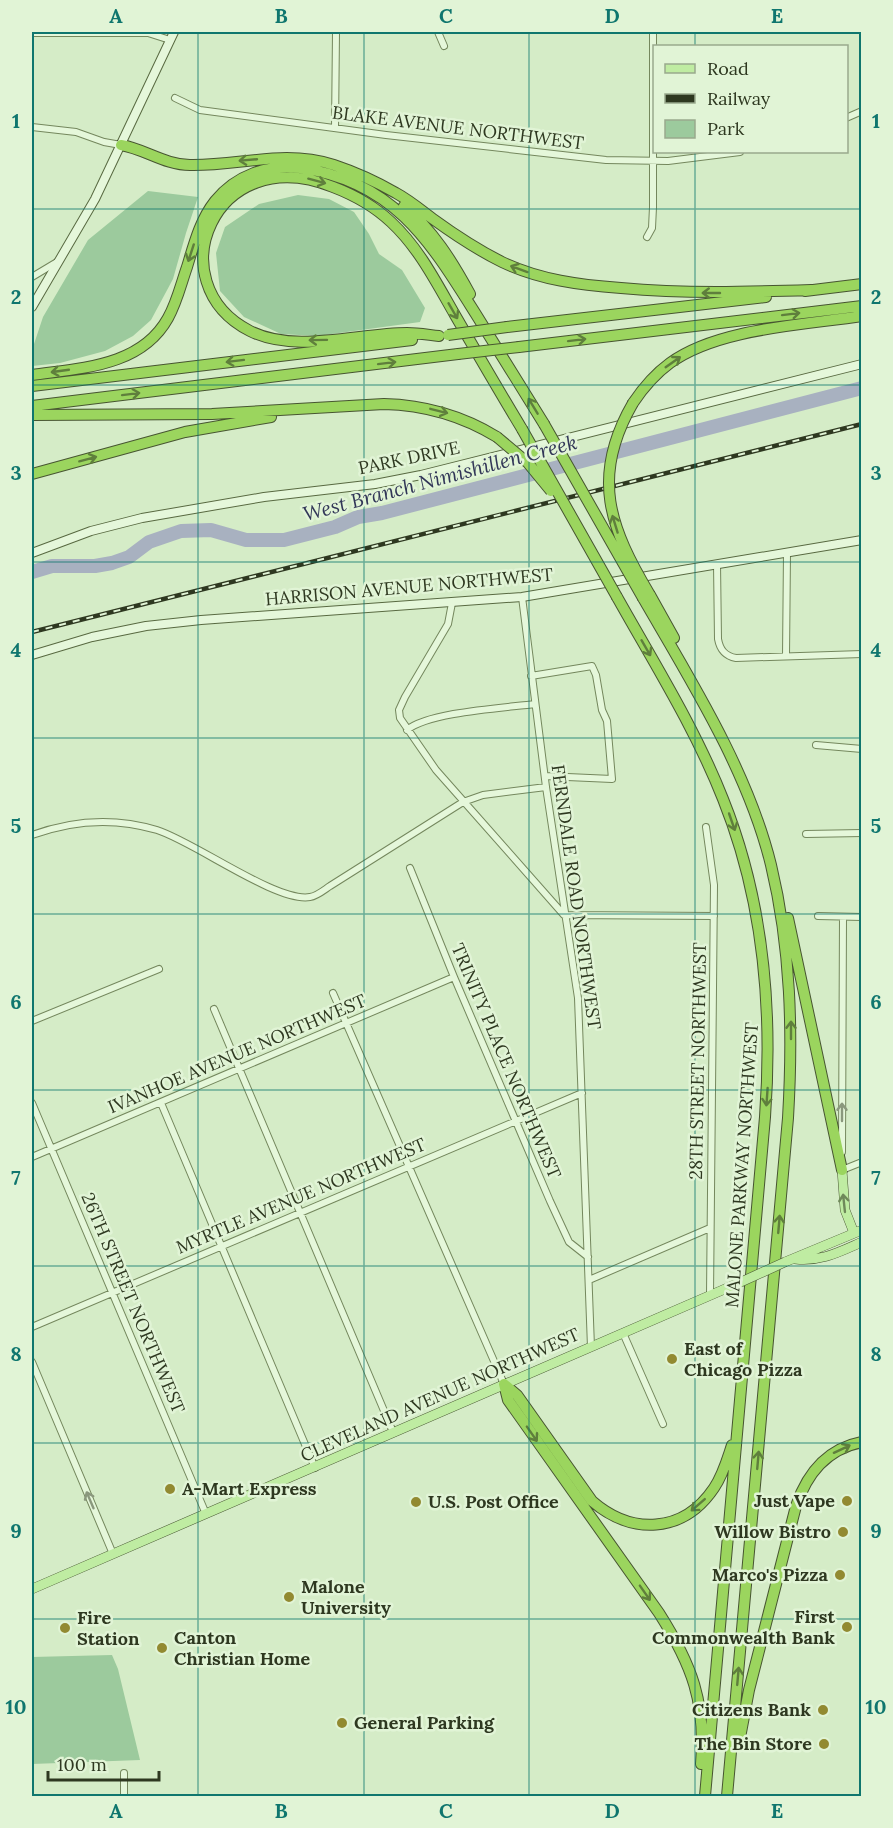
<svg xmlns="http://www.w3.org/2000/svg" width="893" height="1828" viewBox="0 0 893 1828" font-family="Lora,serif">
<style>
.green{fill:#9cca9d}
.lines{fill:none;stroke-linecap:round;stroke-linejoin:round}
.river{stroke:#a8b1c0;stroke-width:14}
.street-casing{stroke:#74875d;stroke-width:8}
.secondary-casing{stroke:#586941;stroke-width:10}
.primary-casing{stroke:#475531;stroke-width:10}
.highway-casing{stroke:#475531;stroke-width:12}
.street{stroke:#e5f7da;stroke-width:6}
.secondary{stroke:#e5f7da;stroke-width:8}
.primary{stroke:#bfeca2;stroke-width:9}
.highway{stroke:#9bd55e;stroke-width:10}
.rail-casing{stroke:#2e3820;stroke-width:4.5}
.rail{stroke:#e1f4d6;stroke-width:2;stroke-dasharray:7;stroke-linecap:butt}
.primary-bridge-casing{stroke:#475531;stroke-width:10;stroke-linecap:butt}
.highway-bridge-casing{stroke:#475531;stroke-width:12;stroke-linecap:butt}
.primary-bridge{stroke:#bfeca2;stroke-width:9}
.highway-bridge{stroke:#9bd55e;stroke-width:10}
.oneway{stroke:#5f7f3c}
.oneway2{stroke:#8a987d}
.oneway3{stroke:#6f895a}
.grid{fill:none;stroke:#0f766e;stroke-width:1.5;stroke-opacity:0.55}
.poi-dot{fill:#928a31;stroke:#e1f4d6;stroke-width:2}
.labels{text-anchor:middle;stroke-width:5;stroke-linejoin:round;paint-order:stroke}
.street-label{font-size:18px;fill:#2e3820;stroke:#e1f4d6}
.poi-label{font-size:18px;font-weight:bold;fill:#2e3820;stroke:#e1f4d6;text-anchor:start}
.water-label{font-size:20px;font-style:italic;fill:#313657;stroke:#e1f4d6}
.neatline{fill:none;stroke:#0f766e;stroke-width:2}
.grid-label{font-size:20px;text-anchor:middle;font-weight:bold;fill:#0f766e}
</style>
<rect width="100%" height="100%" fill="#d5ecc7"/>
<path class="green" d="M148,191L198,197L186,233L173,279L151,320L133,336L105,351L60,363L32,366V350L43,317L88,240Z
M298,195L329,199L354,212L369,234L379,254L402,270L425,308L420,322L317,336L281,334L244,317L220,291L216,253L225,227L259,204Z
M112,1655L118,1669L140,1760L32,1764V1657Z"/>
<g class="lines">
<path class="river" d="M32,572L52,566H95L112,563L129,557L149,542L181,531L211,530L246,540H284L335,527L358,517L382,513L862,388"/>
<defs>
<path id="street" d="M438,32L444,46
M32,33H148L170,40
M175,98L200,110L386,135L606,160L668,161L740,152
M846,118L862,111
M32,127L76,132L104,142L121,145
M335,128L336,32
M647,237L652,228L653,207V32
M32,277L57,262
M717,564L718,639C720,650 725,656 736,658L862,654
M522,597L546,787L578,998L591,1347
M452,603L448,624L405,697L399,710L400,718L436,770L564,915L714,916
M786,656L787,553
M531,676L592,666L596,675L602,710L607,721L612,779L545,776
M407,730C429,712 504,708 535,704
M816,745L862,749
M706,827L714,885L710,1295
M806,834L862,833
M32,835C73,820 114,817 157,830C195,842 277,903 310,897C317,896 324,890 330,886L463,802L483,795L546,787
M410,868L454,977L550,1201L569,1242L588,1257
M818,916L862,917
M333,993L504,1384
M214,1009L393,1432
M32,1021L159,969
M32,1103L206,1514
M161,1103L315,1468
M842,1152L843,917
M32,1157L454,977
M842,1168V1170L862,1162
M589,1280L710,1228
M32,1327L582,1093
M623,1333L663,1424
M32,1362L113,1554
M124,1796V1773"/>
<path id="secondary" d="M32,307L95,199L174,32
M32,553L91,531L142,518L264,497L375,484L421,475L862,364
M32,655L92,637L146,626L201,620L522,597L862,540"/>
<path id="primary" d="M842,1170L845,1210L854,1233
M795,1259C821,1262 839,1252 862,1242
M785,1262L862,1230
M32,1589C268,1488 504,1385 741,1282"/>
<path id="highway" d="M121,145C145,149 165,165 190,165C240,166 283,149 334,165C355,172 377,182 396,193C409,200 421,210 433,219C455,235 478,250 502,262C540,280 580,285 621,288C685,294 748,292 812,290
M404,206C433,230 452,261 470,294
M805,291L862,284
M507,327L766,297
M439,336C429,335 418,333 407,333C358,333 296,354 250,331C156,283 214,139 333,187C354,195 374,206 391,222C419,248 436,282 455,315C477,353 499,391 522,429
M519,347L862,306
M32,375C80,368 141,367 168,318C177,302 181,284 187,267C194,244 200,220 215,201C236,175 268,164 300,168C395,181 431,243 477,316C499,352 522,388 544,424
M32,386L412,340
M633,403C643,388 655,374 670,363C718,328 804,325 862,316
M32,406L458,354
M32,415L212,414L384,404C425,405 461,415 497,437
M32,474L185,432L271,417
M650,595L674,638
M617,597C654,663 695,728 723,799C764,901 773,1008 765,1117L705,1796
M643,598C691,681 748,771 771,865C791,948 793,1033 788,1118L727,1796
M788,918L842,1170
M504,1384L508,1400L659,1613C692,1665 706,1702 701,1764
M504,1384L517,1395L592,1501C631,1535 683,1534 714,1488C723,1475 727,1460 732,1445
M739,1743L749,1690L796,1506C807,1474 826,1449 862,1442"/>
</defs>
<use href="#street" class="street-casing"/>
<use href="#secondary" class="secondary-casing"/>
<use href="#primary" class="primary-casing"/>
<use href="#highway" class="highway-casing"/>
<use href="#street" class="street"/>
<use href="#secondary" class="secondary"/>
<use href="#primary" class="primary"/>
<use href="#highway" class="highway"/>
<defs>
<path id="rail" d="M32,632L862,424"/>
</defs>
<use href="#rail" class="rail-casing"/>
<use href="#rail" class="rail"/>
<defs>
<path id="primary-bridge" d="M741,1282L785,1262"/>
<path id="highway-bridge" d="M448,335L507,327
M458,354L519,347
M633,403C590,477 610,528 650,595
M544,424L643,598
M522,429L617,597
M497,437L528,463L551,491"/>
</defs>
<use href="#primary-bridge" class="primary-bridge-casing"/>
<use href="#highway-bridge" class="highway-bridge-casing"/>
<use href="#primary-bridge" class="primary-bridge"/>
<use href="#highway-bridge" class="highway-bridge"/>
</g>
<defs><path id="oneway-shaft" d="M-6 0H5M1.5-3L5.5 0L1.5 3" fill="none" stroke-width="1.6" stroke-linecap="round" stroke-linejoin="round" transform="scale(1.5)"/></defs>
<g class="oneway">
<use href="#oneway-shaft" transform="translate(248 160) rotate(175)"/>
<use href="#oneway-shaft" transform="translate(317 181) rotate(15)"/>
<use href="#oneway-shaft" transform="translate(191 253) rotate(108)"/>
<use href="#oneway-shaft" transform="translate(519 269) rotate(-160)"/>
<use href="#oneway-shaft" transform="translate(711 293) rotate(-180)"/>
<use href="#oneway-shaft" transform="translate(453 311) rotate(60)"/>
<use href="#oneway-shaft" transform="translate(791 314) rotate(-7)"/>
<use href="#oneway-shaft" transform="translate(318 340) rotate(179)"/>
<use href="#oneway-shaft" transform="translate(577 340) rotate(-7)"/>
<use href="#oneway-shaft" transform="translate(235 361) rotate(173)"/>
<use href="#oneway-shaft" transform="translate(673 362) rotate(-35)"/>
<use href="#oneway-shaft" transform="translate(387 363) rotate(-7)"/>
<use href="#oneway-shaft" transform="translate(60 371) rotate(172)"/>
<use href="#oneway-shaft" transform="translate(131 394) rotate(-7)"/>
<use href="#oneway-shaft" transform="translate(533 406) rotate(-121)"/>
<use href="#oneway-shaft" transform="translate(439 411) rotate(14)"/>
<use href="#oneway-shaft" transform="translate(88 459) rotate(-15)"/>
<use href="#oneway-shaft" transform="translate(615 524) rotate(-107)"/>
<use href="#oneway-shaft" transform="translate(646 648) rotate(60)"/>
<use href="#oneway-shaft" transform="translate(732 822) rotate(71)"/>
<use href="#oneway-shaft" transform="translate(791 1030) rotate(-90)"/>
<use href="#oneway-shaft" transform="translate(767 1097) rotate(94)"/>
<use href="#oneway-shaft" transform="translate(779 1224) rotate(-85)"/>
<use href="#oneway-shaft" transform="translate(532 1434) rotate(55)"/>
<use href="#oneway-shaft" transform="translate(842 1449) rotate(-25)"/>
<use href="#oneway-shaft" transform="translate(758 1460) rotate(-85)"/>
<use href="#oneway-shaft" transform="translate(698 1505) rotate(139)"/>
<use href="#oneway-shaft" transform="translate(645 1593) rotate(55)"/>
<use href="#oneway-shaft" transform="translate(738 1676) rotate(-85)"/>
</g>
<g class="oneway2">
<use href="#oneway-shaft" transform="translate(842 1112) rotate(-90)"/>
<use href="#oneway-shaft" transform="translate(90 1500) rotate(-113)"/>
</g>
<use class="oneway3" href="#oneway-shaft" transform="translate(844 1203) rotate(-96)"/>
<path class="grid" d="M198,32V1796M364,32V1796M529,32V1796M695,32V46M695,152V1796M32,209H862M32,385H862M32,562H862M32,738H862M32,914H862M32,1090H862M32,1266H862M32,1443H862M32,1619H862"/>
<g class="poi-dot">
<circle cx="672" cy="1359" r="6"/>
<circle cx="170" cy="1489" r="6"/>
<circle cx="847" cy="1501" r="6"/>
<circle cx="416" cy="1502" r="6"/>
<circle cx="843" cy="1532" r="6"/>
<circle cx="840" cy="1575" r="6"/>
<circle cx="289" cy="1597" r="6"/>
<circle cx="847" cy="1627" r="6"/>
<circle cx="65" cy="1628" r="6"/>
<circle cx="162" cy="1648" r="6"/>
<circle cx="823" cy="1710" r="6"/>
<circle cx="342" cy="1723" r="6"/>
<circle cx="824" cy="1744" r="6"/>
</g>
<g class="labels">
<g class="street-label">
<text transform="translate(458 128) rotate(7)" y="6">BLAKE AVENUE NORTHWEST</text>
<text transform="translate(409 458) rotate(-12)" y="6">PARK DRIVE</text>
<text transform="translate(409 587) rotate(-5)" y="6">HARRISON AVENUE NORTHWEST</text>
<text transform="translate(576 897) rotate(82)" y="6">FERNDALE ROAD NORTHWEST</text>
<text transform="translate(237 1054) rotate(-23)" y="6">IVANHOE AVENUE NORTHWEST</text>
<text transform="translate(506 1061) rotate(67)" y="6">TRINITY PLACE NORTHWEST</text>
<text transform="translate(698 1061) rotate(-89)" y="6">28TH STREET NORTHWEST</text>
<text transform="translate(742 1165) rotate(-86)" y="6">MALONE PARKWAY NORTHWEST</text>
<text transform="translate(301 1196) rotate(-23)" y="6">MYRTLE AVENUE NORTHWEST</text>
<text transform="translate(133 1303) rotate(67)" y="6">26TH STREET NORTHWEST</text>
<text transform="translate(440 1395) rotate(-24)" y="6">CLEVELAND AVENUE NORTHWEST</text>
</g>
<g class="poi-label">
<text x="684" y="1355">East of<tspan x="684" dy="21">Chicago Pizza</tspan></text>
<text x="182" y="1495">A-Mart Express</text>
<text x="835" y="1507" text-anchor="end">Just Vape</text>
<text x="428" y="1508">U.S. Post Office</text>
<text x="831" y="1538" text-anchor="end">Willow Bistro</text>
<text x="828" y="1581" text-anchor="end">Marco's Pizza</text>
<text x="301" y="1593">Malone<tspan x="301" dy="21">University</tspan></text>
<text x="835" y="1623" text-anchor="end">First<tspan x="835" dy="21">Commonwealth Bank</tspan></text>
<text x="77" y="1624">Fire<tspan x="77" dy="21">Station</tspan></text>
<text x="174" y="1644">Canton<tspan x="174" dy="21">Christian Home</tspan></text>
<text x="811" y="1716" text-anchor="end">Citizens Bank</text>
<text x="354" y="1729">General Parking</text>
<text x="812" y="1750" text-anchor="end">The Bin Store</text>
</g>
<g class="water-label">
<text transform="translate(440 478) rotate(-15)" y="7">West Branch Nimishillen Creek</text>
</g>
</g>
<rect width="893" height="1828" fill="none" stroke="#e1f4d6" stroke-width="66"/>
<rect x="653" y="45" width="195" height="108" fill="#e1f4d6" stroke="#99a98d" stroke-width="1.5"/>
<rect x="665" y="64" width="30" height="9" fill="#bfeca2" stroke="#99a98d" stroke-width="1.5"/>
<text x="707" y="75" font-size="18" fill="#2e3820">Road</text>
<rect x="665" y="94" width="30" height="9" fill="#2e3820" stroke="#99a98d" stroke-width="1.5"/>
<text x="707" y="105" font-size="18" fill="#2e3820">Railway</text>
<rect x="665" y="120" width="30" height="18" fill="#9cca9d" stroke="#99a98d" stroke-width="1.5"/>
<text x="707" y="135" font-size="18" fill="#2e3820">Park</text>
<path d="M48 1771v9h111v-9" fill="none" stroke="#2e3820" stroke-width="3"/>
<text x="57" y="1771" font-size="18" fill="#2e3820" stroke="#e1f4d6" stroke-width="4.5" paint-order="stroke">100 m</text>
<rect x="33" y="33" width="827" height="1762" class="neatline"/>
<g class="grid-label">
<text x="116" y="23">A</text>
<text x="281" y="23">B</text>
<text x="446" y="23">C</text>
<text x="612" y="23">D</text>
<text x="777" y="23">E</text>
<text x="16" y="128">1</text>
<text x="876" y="128">1</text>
<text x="16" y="304">2</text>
<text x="876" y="304">2</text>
<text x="16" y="480">3</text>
<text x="876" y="480">3</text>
<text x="16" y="657">4</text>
<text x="876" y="657">4</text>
<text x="16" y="833">5</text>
<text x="876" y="833">5</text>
<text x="16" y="1009">6</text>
<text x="876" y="1009">6</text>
<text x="16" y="1185">7</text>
<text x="876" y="1185">7</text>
<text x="16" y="1361">8</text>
<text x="876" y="1361">8</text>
<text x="16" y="1538">9</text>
<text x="876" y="1538">9</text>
<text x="16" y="1714">10</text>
<text x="876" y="1714">10</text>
<text x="116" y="1818">A</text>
<text x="281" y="1818">B</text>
<text x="446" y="1818">C</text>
<text x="612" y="1818">D</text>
<text x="777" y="1818">E</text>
</g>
</svg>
